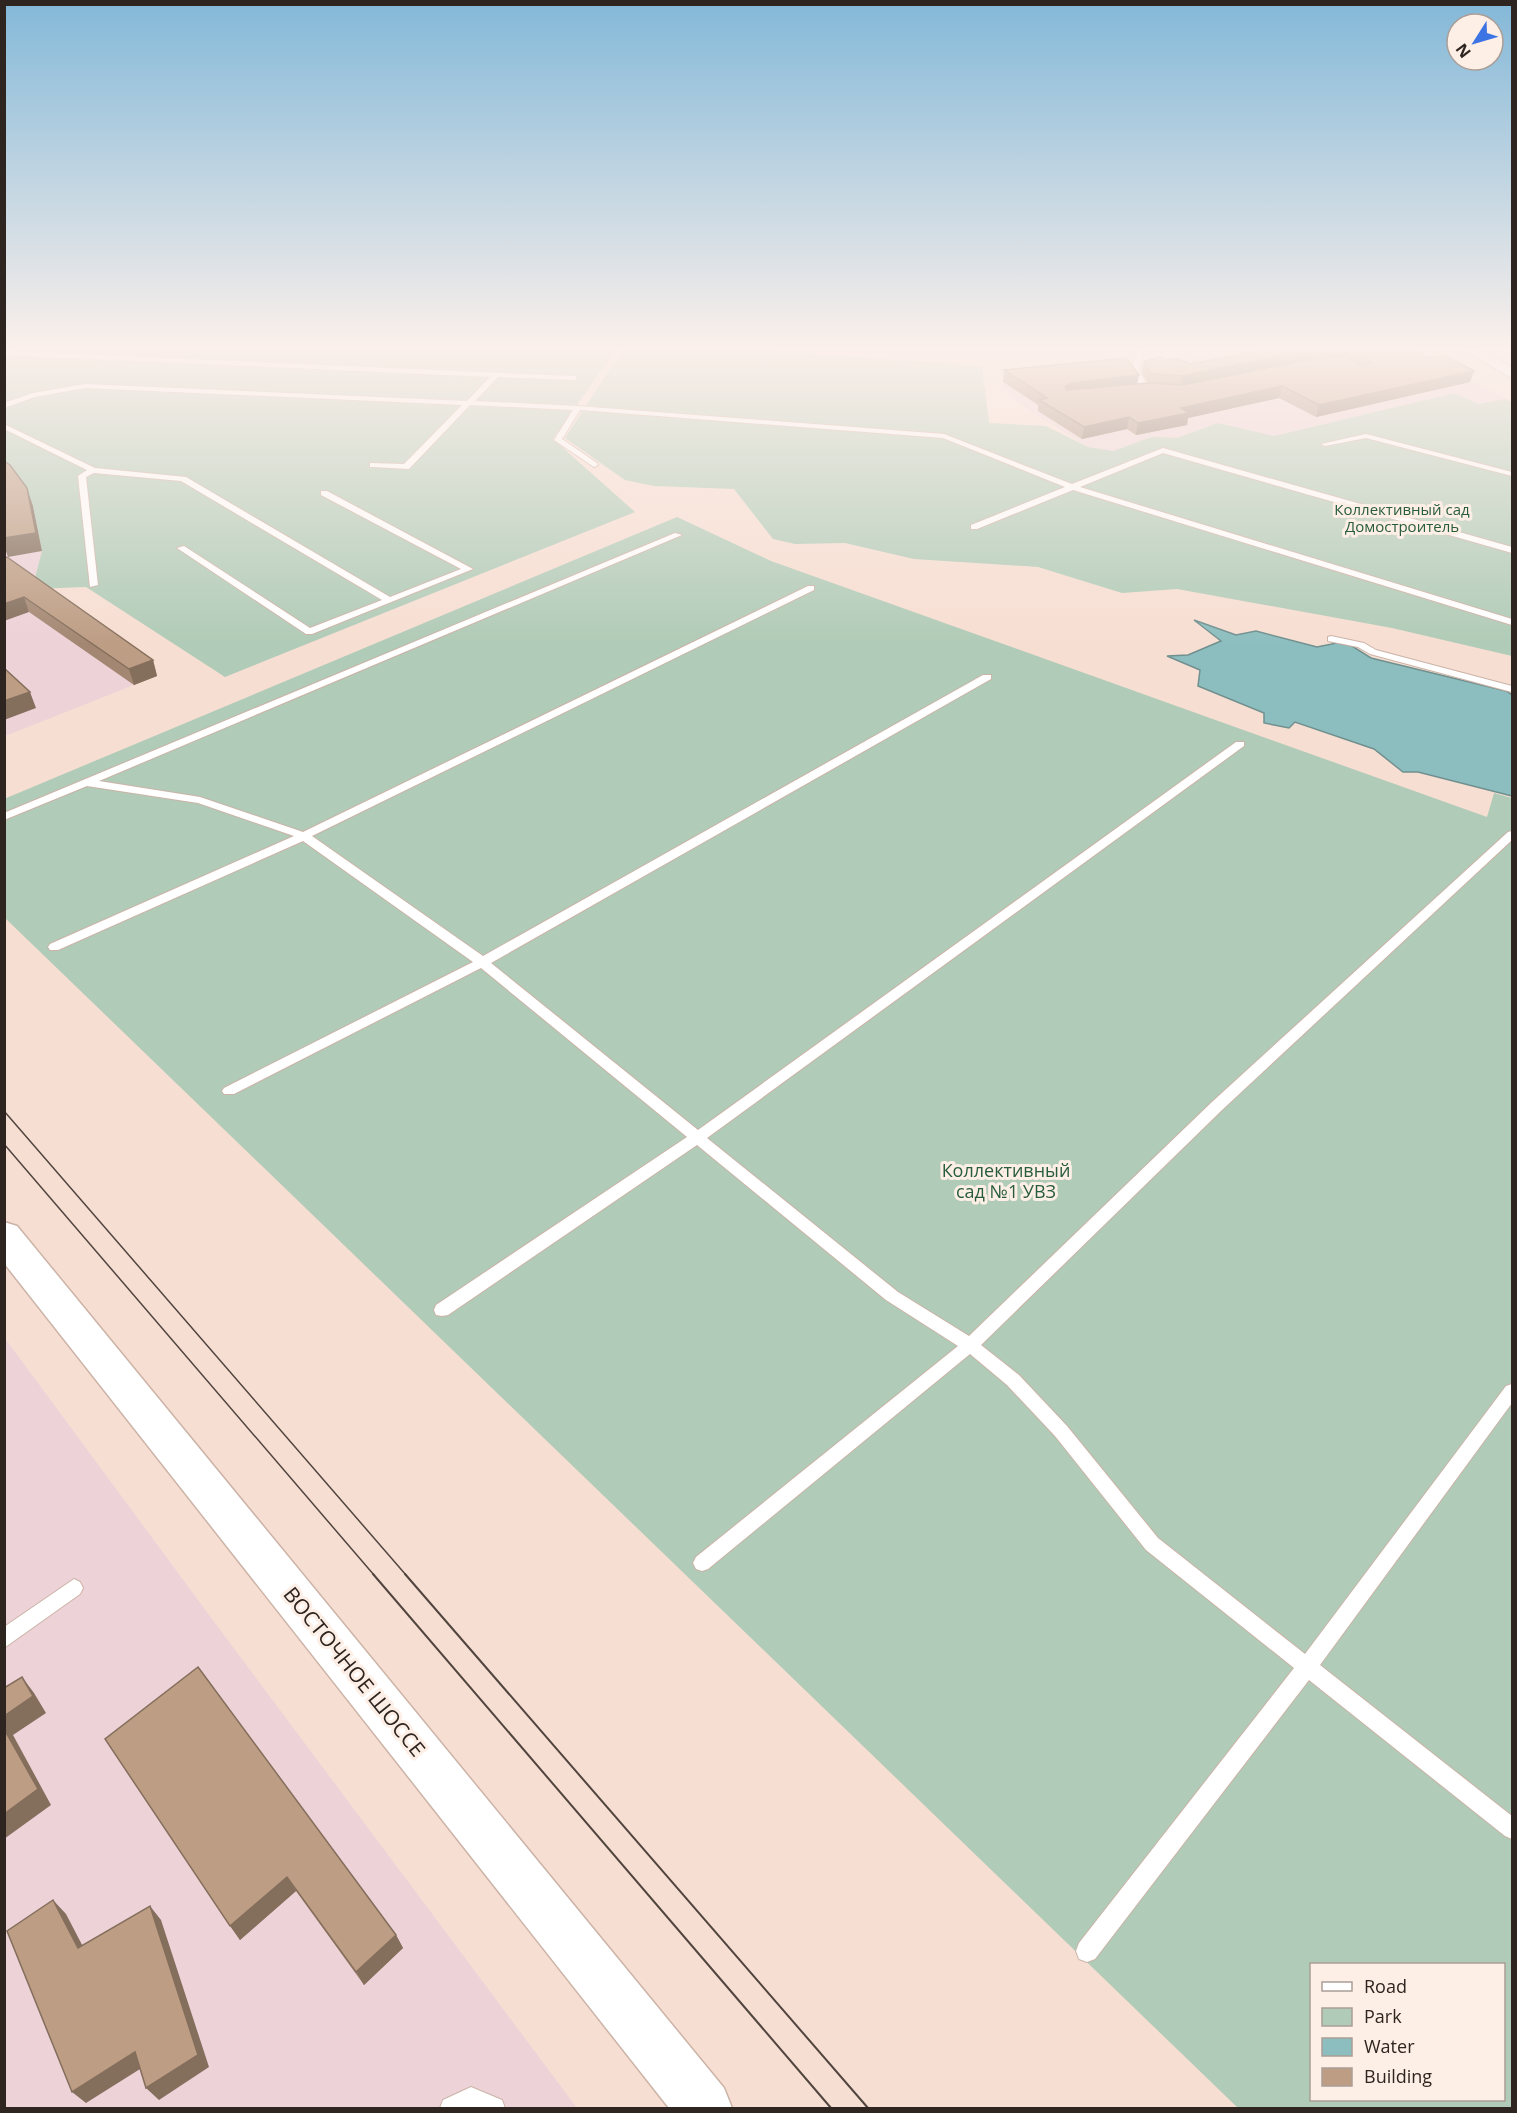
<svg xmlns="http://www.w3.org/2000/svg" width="1517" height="2113" viewBox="0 0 1517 2113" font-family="'Open Sans',sans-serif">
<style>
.industrial{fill:#edd2d8}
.green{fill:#b0cbb7;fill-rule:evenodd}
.water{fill:#8dbebf;stroke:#70908f;stroke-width:1.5}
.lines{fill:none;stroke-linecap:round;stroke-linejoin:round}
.service-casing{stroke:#cbb3a7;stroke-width:2}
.minor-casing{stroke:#cbb3a7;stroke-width:3}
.primary-casing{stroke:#cbb3a7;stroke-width:3}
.service{fill:#fff;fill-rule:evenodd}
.minor{fill:#fff;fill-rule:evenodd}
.primary{fill:#fff;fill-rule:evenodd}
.tram-far1{stroke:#51453f;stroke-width:1.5}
.tram{stroke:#51453f;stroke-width:2}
.wall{fill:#a38772}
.shaded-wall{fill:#846e5c}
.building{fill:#bd9d84;stroke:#846e5c;stroke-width:1.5}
.labels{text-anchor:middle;stroke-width:6;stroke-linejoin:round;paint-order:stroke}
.far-park-label{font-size:15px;fill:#275d3b;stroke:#fdeee6}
.park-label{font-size:18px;fill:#275d3b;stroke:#fdeee6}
.near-street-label{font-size:21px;fill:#2e2520;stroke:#fdeee6}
</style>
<rect width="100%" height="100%" fill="#f7ded2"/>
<path class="industrial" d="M957,349H1107L1106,357Z
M1411,349L1506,399L1478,404L1455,393L1274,436L1218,423L1177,438L1152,437L1113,451L1088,447L1021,405L1000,383L1021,378L1149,366L1145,360Z
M4,474L33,506L42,551L32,589L134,685L5,736Z
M4,1337L212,1619L577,2108H5Z"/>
<path class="green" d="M4,349H616L553,439L635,512L225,677L86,587L32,589L42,551L33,506L16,483L5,474Z
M623,349H739L982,366L989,423L1046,426L1088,447L1113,451L1152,437L1177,438L1218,423L1274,436L1455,393L1478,404L1506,399L1512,402V656L1392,628L1177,589L1122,593L1038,567L914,559L845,543L795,544L773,539L734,489L654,486L625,480L565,438Z
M677,517L771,561L1487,817L1494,793L1512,798V2108H1238L5,918L4,799ZM1312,1964H1504V2100H1312Z"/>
<path class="water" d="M1194,620L1236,635L1256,631L1317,647L1337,643L1352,646L1371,658L1506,691L1512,695V796L1418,772H1403L1374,749L1295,722L1289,728L1264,723V713L1198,686L1200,670L1167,656L1188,655L1221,641Z"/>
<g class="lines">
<defs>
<path id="service" d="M1137,349H1144L1139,371L1150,390L1146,392C1130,382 1131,365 1137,349Z
M4,351L573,376H576V380L498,377L475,401L578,406L944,434L1072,484L1163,448L1512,547V553L1163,453L1080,487L1512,619V625L1073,490L977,529H971V525L1065,487L943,438L580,410L562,439L597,463L598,465L594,467L554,440L573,410L470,405L409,469L373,467H370V463L404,464L462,405L85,388L35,397L4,408V403L33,393L85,384L467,401L490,377L4,355Z
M4,424L95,468L186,477L390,597L461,569L321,495V491H327L473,569L312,634H306L177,548L184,546L310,628L382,600L181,481L94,473L86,477L98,585L90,587L78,476L87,470L4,429Z
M1366,434L1512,472V476L1366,438L1325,446L1321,444Z
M675,533L682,535L99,781L200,797L303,832L808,586H814V590L312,836L483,956L983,675H991V679L491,963L698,1130L1236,742H1244V746L707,1138L898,1292L969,1336L1212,1102L1508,832L1512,831V840L1222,1110L981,1345L1019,1375L1067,1426L1158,1538L1305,1654L1506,1386L1512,1384V1403L1320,1665L1512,1816V1839L1505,1836L1309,1680L1095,1959L1087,1962L1079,1959L1076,1951L1079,1943L1294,1668L1146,1550L1055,1436L1007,1385L970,1354L708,1569L702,1571L696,1569L693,1563L696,1557L958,1346L886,1300L697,1145L448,1315L442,1316L436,1315L434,1310L436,1305L687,1137L481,968L234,1094H224L222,1091L224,1088L473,962L303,841L58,950H50L48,947L50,944L294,836L198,803L87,786L4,820V813Z
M1331,636L1364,643L1376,650L1512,686V692L1370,654L1358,647L1328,641V637Z
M74,1579L80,1582L83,1588L80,1594L4,1648V1627Z
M471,2087L502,2100L505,2108H440L443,2100Z"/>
<path id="minor" d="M1462,349H1478L1512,368V378Z"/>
<path id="primary" d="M4,1222L17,1226L724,2088L732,2108H669L4,1263Z"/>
</defs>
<use href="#service" class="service-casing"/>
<use href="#minor" class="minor-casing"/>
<use href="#primary" class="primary-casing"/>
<use href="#service" class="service"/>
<use href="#minor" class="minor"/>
<use href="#primary" class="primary"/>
<path class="tram-far1" d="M4,1111L406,1575
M4,1144L374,1575"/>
<path class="tram" d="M373,1574L831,2108
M405,1574L868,2108"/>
</g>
<path class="wall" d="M1270,349H1413L1470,382L1316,417L1279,398L1188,418L1187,425L1136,435L1127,429L1082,439L1038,411V405L1003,382L1004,370L1138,384L1148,383L1142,373L1144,361L1166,360L1190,364Z
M4,558L153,660L157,676L134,685L29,612Z
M105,1739L396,1935L403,1948L364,1985L296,1891L240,1940Z"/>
<path class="shaded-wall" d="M1335,349H1347L1345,359L1180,388L1182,376L1306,351Z
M1474,371L1470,382L1316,417L1319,405Z
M1139,375L1137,386L1064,398L1065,387L1071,383Z
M1282,386L1279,398L1188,418L1187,425L1136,435L1138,423L1181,408Z
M1129,417L1127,429L1082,439L1084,427Z
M27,488L33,506L42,551L8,557L4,546V538Z
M24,597L29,612L4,621V604Z
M153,660L157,676L134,685L129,669Z
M30,692L36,708L4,720V701Z
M22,1677L34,1693L46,1713L13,1735L51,1805L4,1839V1716Z
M287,1877L296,1891L240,1940L230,1926Z
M53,1900L66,1914L91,1962L78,1948Z
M150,1906L161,1920L209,2067L159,2100L146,2088Z
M396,1935L403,1948L364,1985L356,1972Z
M135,2052L148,2064L86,2103L72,2092Z"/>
<path class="building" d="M1270,349H1335L1306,351L1182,376L1151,374L1144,361L1161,357L1166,360L1176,358L1190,364Z
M1350,349H1413L1428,358L1444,355L1474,371L1319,405L1282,386L1181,408L1189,413L1138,423L1129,417L1084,427L1039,400L1047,398L1004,370L1126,358L1139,375L1071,383L1065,387L1067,390L1148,383L1183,385L1307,360L1346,356L1362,366L1372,362Z
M4,461L10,465L27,488L36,533L4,538Z
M7,557L153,660L129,669L24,597L4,604V558Z
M4,668L30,692L4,701Z
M198,1667L396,1935L356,1972L287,1877L230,1926L105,1739Z
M22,1677L33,1696L4,1716V1688Z
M4,1729L38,1789L4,1814Z
M53,1900L78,1948L150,1906L198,2055L146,2088L135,2052L72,2092L7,1931Z"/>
<linearGradient id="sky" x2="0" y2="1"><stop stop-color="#83b8d8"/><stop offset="0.54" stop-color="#fbf0eb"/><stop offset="1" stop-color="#fbf0eb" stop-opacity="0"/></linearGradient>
<rect width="1517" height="644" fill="url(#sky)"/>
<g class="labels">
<g class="far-park-label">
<text x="1402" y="515">Коллективный сад<tspan x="1402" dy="17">Домостроитель</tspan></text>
</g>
<g class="park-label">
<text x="1006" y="1177">Коллективный<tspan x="1006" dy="21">сад №1 УВЗ</tspan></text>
</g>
<g class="near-street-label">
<text transform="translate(354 1672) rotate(51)" y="7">ВОСТОЧНОЕ ШОССЕ</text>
</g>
</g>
<rect width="1517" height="2113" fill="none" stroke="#2e2520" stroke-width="12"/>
<rect x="1310" y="1963" width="195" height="138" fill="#fdeee6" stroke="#aa9e97" stroke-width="1.5"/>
<rect x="1322" y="1982" width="30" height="9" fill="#ffffff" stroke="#aa9e97" stroke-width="1.5"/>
<text x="1364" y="1993" font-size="18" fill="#2e2520">Road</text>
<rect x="1322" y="2008" width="30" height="18" fill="#b0cbb7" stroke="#aa9e97" stroke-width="1.5"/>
<text x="1364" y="2023" font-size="18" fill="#2e2520">Park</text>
<rect x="1322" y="2038" width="30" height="18" fill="#8dbebf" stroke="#aa9e97" stroke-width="1.5"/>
<text x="1364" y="2053" font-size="18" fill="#2e2520">Water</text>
<rect x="1322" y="2068" width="30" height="18" fill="#bd9d84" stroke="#aa9e97" stroke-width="1.5"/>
<text x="1364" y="2083" font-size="18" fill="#2e2520">Building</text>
<g transform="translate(1475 42) rotate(233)"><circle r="28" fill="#fdeee6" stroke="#aa9e97" stroke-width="1.5"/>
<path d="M0-4.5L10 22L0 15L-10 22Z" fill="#3c74e4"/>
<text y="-9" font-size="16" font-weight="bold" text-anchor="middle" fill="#2e2520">N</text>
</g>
</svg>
